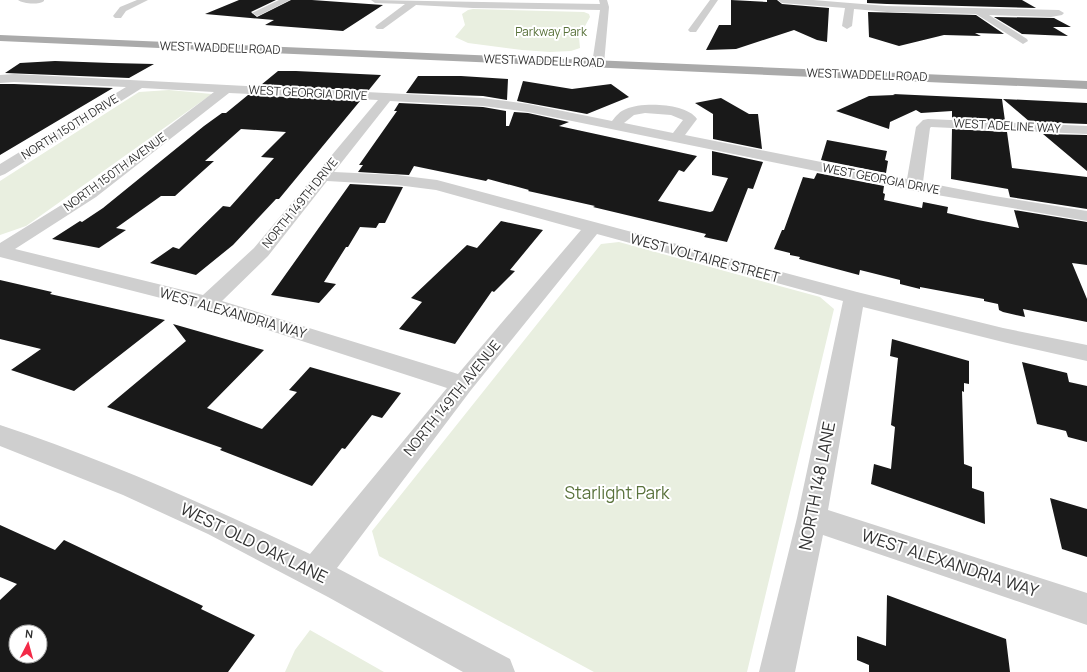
<svg xmlns="http://www.w3.org/2000/svg" width="1087" height="672" viewBox="0 0 1087 672" font-family="Manrope,sans-serif">
<style>
.green{fill:#e9efe0}
.building{fill:#191919;fill-rule:evenodd}
.lines{fill:none;stroke-linecap:round;stroke-linejoin:round}
.minor{fill:#cfcfcf;fill-rule:evenodd}
.major{fill:#aaa;fill-rule:evenodd}
.labels{text-anchor:middle;stroke-width:4;stroke-linejoin:round;paint-order:stroke}
.far-park-label{font-size:12px;fill:#59723b;stroke:#fff}
.far-street-label{font-size:12px;fill:#323232;stroke:#fff}
.street-label{font-size:14px;fill:#323232;stroke:#fff}
.near-street-label{font-size:17px;fill:#323232;stroke:#fff}
.near-park-label{font-size:17px;fill:#59723b;stroke:#fff}
</style>
<rect width="100%" height="100%" fill="#fff"/>
<path class="green" d="M473,9L584,12L589,14L590,17L579,37L580,48L571,51L550,52L522,50L468,43L455,37L465,25L462,14L468,10Z
M169,90L212,94L26,226L0,235V181L139,92Z
M619,242L820,297L834,309L747,672H594L379,556L372,531L601,244Z
M310,630L384,672H285L295,650Z"/>
<path class="building" d="M239,0H276L251,12L257,17L291,0H312L383,5L343,31L265,25L274,20L205,14Z
M731,0L767,2V0H777L782,4L829,8L827,42L817,40L794,30L736,49L706,50L719,25H731Z
M867,0H1022L1036,8L887,4L867,3Z
M868,12L976,15L1004,34L975,33L981,36L944,35L899,46L869,37Z
M994,17L1054,18L1071,27H1053L1068,36L1022,34Z
M55,61L111,63L154,64L129,78L5,73L20,63Z
M278,71H296L381,75L368,91L261,85Z
M418,76H461L508,79L507,100L483,96L406,93Z
M523,81L572,89L611,84L629,97L587,114L517,101Z
M0,84H14L113,88L0,155Z
M893,94L1002,99L1005,121L952,119V111L921,113L916,110L890,122L889,129L836,111L869,96L895,95Z
M248,95L360,101L279,199H276L233,245L196,275L150,263L173,247L179,249L223,206L230,207L274,158L261,157L286,132L241,129L205,161H214L175,196H161L116,228L126,230L99,248L52,239L80,221L82,222L103,208L204,126L222,113H226Z
M721,98L749,114H758L762,149L713,139V114L695,103Z
M1003,99L1087,103V124L1030,122Z
M399,103L483,107L506,111V126H509L514,112L528,113L569,122L559,126L697,156L684,172L679,170L658,201L710,212L713,211L728,178L712,175V151L763,162L753,189L748,188L727,242L704,237L706,234L593,207L595,206L528,191L529,190L488,179L486,181L414,166L409,175L358,172L363,165H359L397,111H394Z
M952,129L1007,132L1012,168L1087,177V209L1010,197L1008,189L951,179Z
M1043,134L1087,135V171Z
M827,140L887,151L885,160L888,161L886,173L821,160Z
M817,173L884,186L883,193L885,194L884,200L922,208L923,202L948,207L947,213L978,220L1019,228L1014,210L1087,222V265L1072,263L1087,299V322L1023,309L1025,317L1003,312L999,310L998,304L984,301V299L920,287V289L900,284V280L860,270L859,275L799,259L800,257L790,255V253L774,249L782,230H784L803,177L814,179Z
M350,184L403,187L385,223H379L376,228L360,227L348,247H346L324,282L336,284L319,303L271,295Z
M501,221L543,230L510,270L515,271L494,292L492,291L455,344L399,329L422,302L411,298L467,245L477,248Z
M0,280L52,292L50,294L165,320L74,391L11,370L41,349L0,339Z
M173,324L264,350L207,408L262,429L297,392L289,390L310,367L401,393L382,418L372,415L345,449L342,448L312,486L220,450L222,448L107,407L186,341Z
M892,339L969,361V384L964,383V392L962,391L964,464L972,467V488L984,492L985,524L871,484L874,464L891,469L895,427L891,425L898,358L890,356Z
M1022,362L1067,373L1069,382L1087,386V442L1068,437L1066,431L1037,424Z
M1050,498L1087,509V557L1062,549Z
M0,525L55,550L64,540L203,606L201,609L255,635L228,672H0V600L17,584L0,577ZM16,632H40V656H16Z
M887,595L1006,639L1010,672H869V665L857,660V636L886,646Z"/>
<g class="lines">
<path class="minor" d="M18,0H44V1C39,5 23,4 18,0Z
M137,0H148L126,11L121,18H115L113,16L120,7Z
M279,0H290L260,15L257,16L252,13Z
M371,0L600,4L599,0H607L609,7L604,64L598,67L592,64L600,10L473,8L416,5L383,29H377L375,27L377,25L405,4L375,3Z
M710,0H718L696,32H690L688,30Z
M778,0H813L887,6L1059,10L1064,13L1062,15L1051,17L989,15L1027,39L1028,41L1023,44L976,14L887,12L854,9L852,26L847,29L842,26L845,8L782,3Z
M14,74L483,98L528,104L612,121C616,116 620,111 626,109C642,102 686,103 697,119L685,135L907,179L916,127L923,120L928,119L1087,126V134L931,127L930,128L923,182L994,196L1087,211V221L914,191L528,112L483,106L390,101L334,172L397,175L437,180L857,292L1003,328L1087,345V361L1003,342L863,307L828,510L1087,593V625L823,535L795,672H759L797,518L843,301L597,234L471,390L337,568L510,659L515,672H463L328,597L208,534L123,495L0,446V425C106,460 209,506 310,554L447,388L200,308L0,257V243L84,191L214,92L142,88L5,174L0,176V164L126,87L14,82L0,83V75ZM229,93L378,100L254,248L203,295L15,249L96,197ZM645,113L671,115L683,120L673,133L624,123L634,115ZM327,181L397,185L436,190L581,230L458,374L222,301L268,256Z"/>
<path class="major" d="M0,35L1087,81V89L0,41Z"/>
</g>
<g class="labels">
<g class="far-park-label">
<text x="551" y="36">Parkway Park</text>
</g>
<g class="far-street-label">
<text transform="translate(220 48) rotate(2)" y="4">WEST WADDELL ROAD</text>
<text transform="translate(544 61) rotate(2)" y="4">WEST WADDELL ROAD</text>
<text transform="translate(867 75) rotate(2)" y="4">WEST WADDELL ROAD</text>
<text transform="translate(308 93) rotate(3)" y="4">WEST GEORGIA DRIVE</text>
<text transform="translate(1007 126) rotate(3)" y="4">WEST ADELINE WAY</text>
<text transform="translate(70 127) rotate(-32)" y="4">NORTH 150TH DRIVE</text>
<text transform="translate(115 172) rotate(-36)" y="4">NORTH 150TH AVENUE</text>
<text transform="translate(881 179) rotate(11)" y="4">WEST GEORGIA DRIVE</text>
<text transform="translate(300 203) rotate(-51)" y="4">NORTH 149TH DRIVE</text>
</g>
<g class="street-label">
<text transform="translate(705 258) rotate(15)" y="5">WEST VOLTAIRE STREET</text>
<text transform="translate(233 313) rotate(16)" y="5">WEST ALEXANDRIA WAY</text>
<text transform="translate(452 398) rotate(-51)" y="5">NORTH 149TH AVENUE</text>
</g>
<g class="near-street-label">
<text transform="translate(817 486) rotate(-79)" y="6">NORTH 148 LANE</text>
<text transform="translate(254 543) rotate(26)" y="6">WEST OLD OAK LANE</text>
<text transform="translate(950 563) rotate(18)" y="6">WEST ALEXANDRIA WAY</text>
</g>
<g class="near-park-label">
<text x="617" y="499">Starlight Park</text>
</g>
</g>
<g transform="translate(28 644) rotate(6)"><circle r="19" fill="#ffffff" stroke="#adadad"/>
<path d="M0-3L7 15L0 10L-7 15Z" fill="#f32a47"/>
<text y="-6" font-size="11" font-weight="bold" text-anchor="middle" fill="#323232">N</text>
</g>
</svg>
